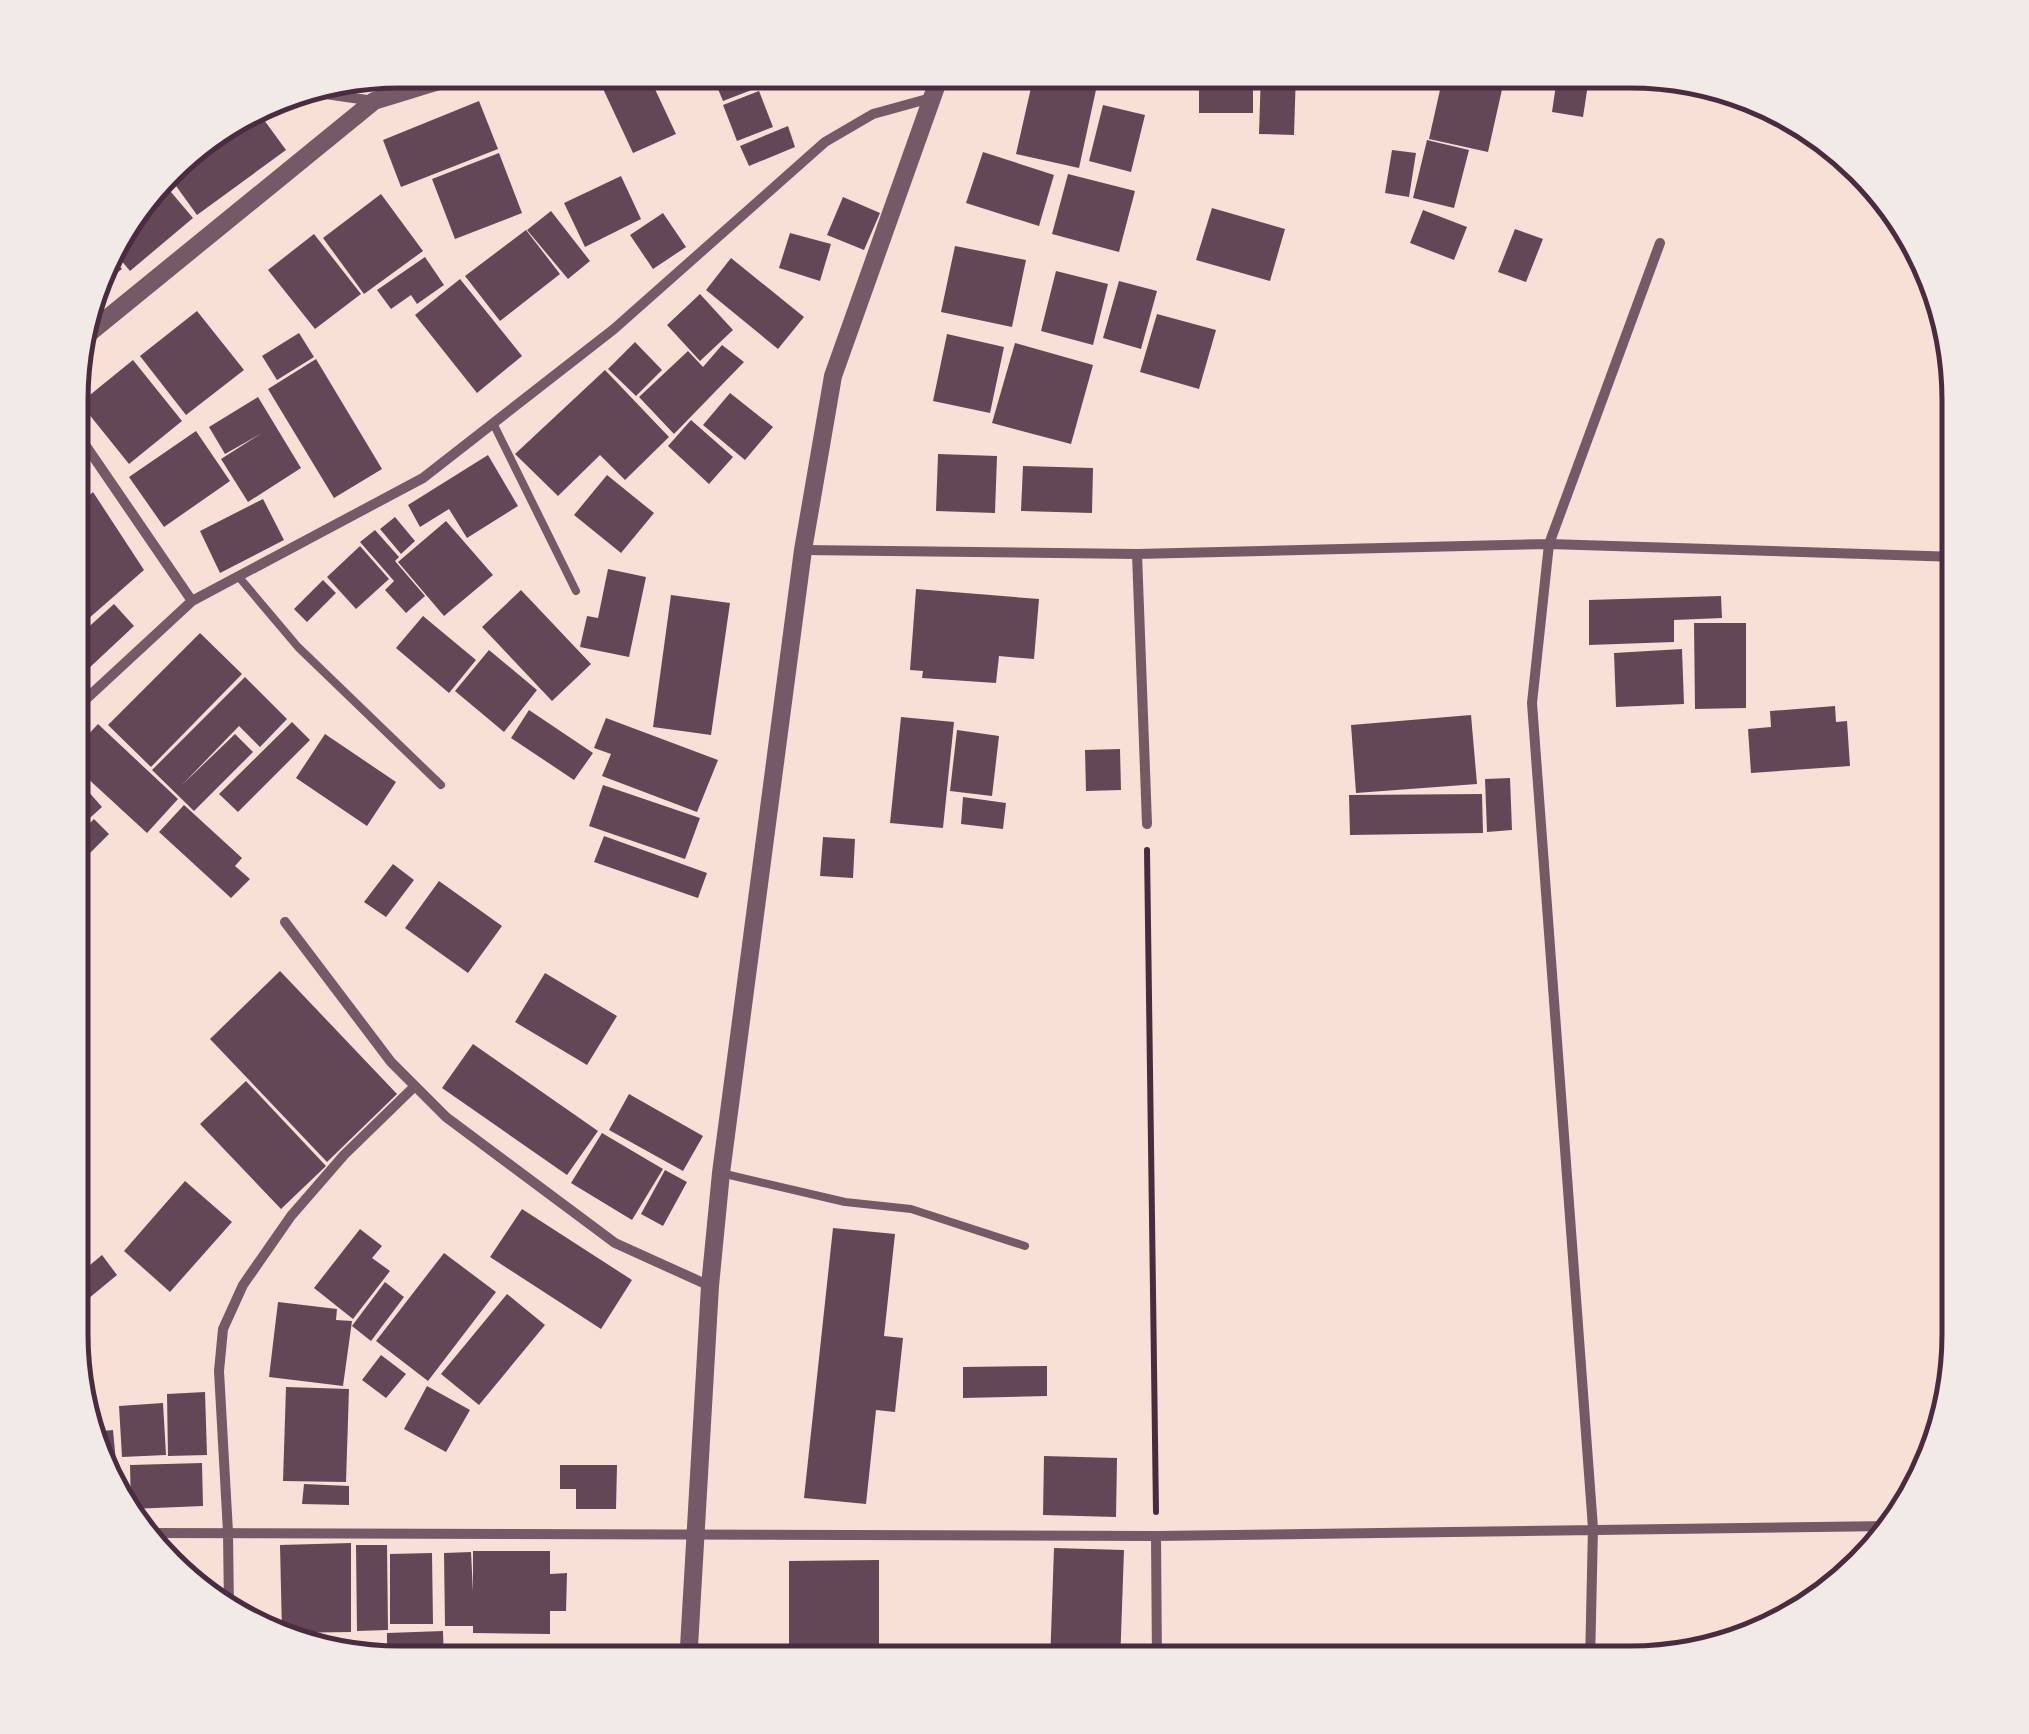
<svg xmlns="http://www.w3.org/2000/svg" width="2029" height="1734" viewBox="0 0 2029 1734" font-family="'Roboto Condensed',sans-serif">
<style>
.building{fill:#644757}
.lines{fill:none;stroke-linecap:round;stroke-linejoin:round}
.path{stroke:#4a2c40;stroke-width:6}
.service{stroke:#755966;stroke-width:8}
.minor{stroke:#755966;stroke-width:10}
.tertiary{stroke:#755966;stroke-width:18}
.rim{fill:none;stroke:#4a2c40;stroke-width:5}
</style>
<rect width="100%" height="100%" fill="#f7e1d7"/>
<path class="building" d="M614,70H646L676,134L633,153L598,78Z
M710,70H762L767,84L723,101Z
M769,70H841L842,71L805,85L801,75L774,85Z
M1035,70H1075L1099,76L1079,168L1016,154Z
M1199,70L1253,71V113H1199Z
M1261,71H1296L1294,135L1259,134Z
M1459,71H1502V76L1459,74Z
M1558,71H1590L1583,117L1552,112Z
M1444,72L1503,85L1488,152L1429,139Z
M1686,80L1722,90V91H1686Z
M1723,90L1755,98V100H1723Z
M759,91L773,127L737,141L723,105Z
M479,101L498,149L401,187L383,140Z
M1103,105L1145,115L1131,172L1089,161Z
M256,109L286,150L197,215L166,172L183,151Z
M788,126L795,147L749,166L740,146Z
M1427,140L1469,150L1454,208L1413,198Z
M1392,150L1416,153L1409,197L1385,193Z
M983,152L1054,175L1039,226L966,203Z
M499,153L522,213L455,239L432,179Z
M1068,174L1135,191L1119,252L1052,234Z
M621,176L641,219L585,247L564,203Z
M160,179L193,218L130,271L110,247L114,235Z
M381,194L423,251L364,294L323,238Z
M843,197L880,213L864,250L827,235Z
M1212,208L1285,229L1270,281L1196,260Z
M1423,210L1467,227L1454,260L1410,243Z
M551,211L590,261L568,279L527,230Z
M663,213L686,247L653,269L630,235Z
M1515,229L1543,239L1526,282L1498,272Z
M526,230L560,274L500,321L465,276Z
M790,233L831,244L820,281L779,268Z
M314,234L361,294L315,329L268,270Z
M955,246L1026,260L1012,327L941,312Z
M108,252L122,269L95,290L98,283Z
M425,257L444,285L417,304L411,295L391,309L377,290Z
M731,258L804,317L778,349L706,290Z
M1056,271L1108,284L1093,345L1041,331Z
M460,279L522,356L477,393L415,315Z
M1119,281L1157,291L1141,349L1103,338Z
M700,294L733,330L700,361L667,325Z
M197,311L244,370L186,415L140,356Z
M1157,314L1216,330L1199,389L1140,372Z
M299,333L314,357L277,380L262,356Z
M947,334L1004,347L990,413L933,401Z
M635,342L662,370L636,396L608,369Z
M1015,343L1093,365L1071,444L992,423Z
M722,345L744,362L674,434L639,397L688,351L703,367Z
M316,359L382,469L334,498L268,389Z
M133,360L182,421L129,464L80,403Z
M605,370L669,437L625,480L600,455L558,496L515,454Z
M730,393L773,427L745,460L703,425Z
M258,397L301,468L248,502L221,459L262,433L225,454L209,427Z
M691,420L733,457L709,484L668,446Z
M196,431L230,481L164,527L129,477Z
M938,454L997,456L995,513L936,511Z
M488,455L518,506L467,538L449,509L420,527L408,505Z
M1023,466L1093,468L1092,513L1021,511Z
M607,475L654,513L621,553L574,515Z
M93,492L144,570L72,633L73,511Z
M263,499L284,540L220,573L200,531Z
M395,517L415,541L401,554L380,529Z
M446,521L493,575L444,616L398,562Z
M375,530L399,557L395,561L425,596L406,613L385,590L394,581L360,542Z
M360,546L389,579L356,609L327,577Z
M608,569L646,577L629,657L580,647L587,616L598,618Z
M323,580L336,593L307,622L294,609Z
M916,589L1039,599L1034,659L999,656L996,683L922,678L923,671L910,670Z
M521,590L591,664L552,701L482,627Z
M671,595L730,603L711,735L653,727Z
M1721,596L1722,618L1674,620V642L1589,645V600Z
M114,604L134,626L87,670L72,654V642Z
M423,616L476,660L449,693L396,648Z
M1694,623H1746V708L1695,709Z
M200,633L242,674L151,767L108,725Z
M1682,649L1684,704L1616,707L1614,653Z
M489,650L537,690L504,732L455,691Z
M245,677L287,719L260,747L239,726L182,785L235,734L253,752L194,811L152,770Z
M1835,706L1836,722L1847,721L1850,766L1751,773L1748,729L1771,727L1770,711Z
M529,710L593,753L574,780L511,738Z
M1471,715L1477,784L1356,793L1351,725Z
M901,717L954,722L943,828L890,823Z
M606,718L718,760L697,812L602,776L611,754L594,748Z
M292,722L310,740L238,812L219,794Z
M98,724L178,799L147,833L72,764V752Z
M957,730L999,736L992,796L950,791Z
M325,734L396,782L367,826L296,778Z
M1120,749L1121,790L1086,791L1085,750Z
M72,773L102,807L72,834Z
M1510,778L1512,830L1487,832L1485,779Z
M603,785L700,818L685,859L589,826Z
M1482,794L1483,833L1350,835L1349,795Z
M963,797L1006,803L1003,829L961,824Z
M184,805L242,858L235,866L250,879L231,898L159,832Z
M94,819L109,834L84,859L72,846V841Z
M604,836L707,873L698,898L594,862Z
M823,837L855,839L853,878L820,876Z
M393,864L414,880L386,917L364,902Z
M439,881L502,926L468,973L405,928Z
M280,971L397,1094L327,1162L210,1039Z
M545,973L617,1016L587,1065L515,1022Z
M473,1044L598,1131L567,1175L442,1088Z
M246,1081L326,1166L281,1209L200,1124Z
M629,1094L703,1136L683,1171L609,1130Z
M602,1133L663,1169L632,1220L571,1183Z
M665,1170L687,1182L663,1226L641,1214Z
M185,1181L232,1222L170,1292L124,1251Z
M522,1209L632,1280L601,1329L490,1257Z
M833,1228L895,1234L884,1336L903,1338L895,1412L876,1410L866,1504L804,1498Z
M360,1229L382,1246L372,1258L390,1271L353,1319L314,1288Z
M444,1253L496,1292L428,1381L376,1341Z
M102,1255L117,1275L83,1303L71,1287V1281Z
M385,1282L404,1297L371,1341L352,1326Z
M507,1294L545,1325L479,1405L441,1374Z
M278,1302L337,1309L336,1320L352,1321L343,1386L269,1377Z
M381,1355L406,1374L386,1398L362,1380Z
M1047,1366V1396L963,1398V1367Z
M427,1386L470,1410L446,1452L404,1429Z
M286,1387L349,1389L346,1482L283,1481Z
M205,1392L207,1455L168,1456L167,1394Z
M163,1403L166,1455L122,1457L119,1406Z
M113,1430L117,1473L102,1475L91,1432Z
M1044,1456L1117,1458L1116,1517L1043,1515Z
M202,1463L203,1506L131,1509L130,1465Z
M560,1465H617L616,1509H576V1489H560Z
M304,1484L349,1486V1505L302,1504Z
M351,1543V1632L282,1633L280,1545Z
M356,1545H387L388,1630L357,1631Z
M1054,1548L1124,1550L1120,1664H1050Z
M473,1551H550V1574L567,1573L566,1611H550V1634L473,1633V1626H445L444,1553L471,1552L473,1592Z
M432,1553L433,1624H390V1554Z
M879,1560V1664H789V1561Z
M443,1631L444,1664L387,1662V1633Z"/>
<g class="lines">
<path class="path" d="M1147,850L1156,1512"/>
<path class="service" d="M493,423L576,591
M238,576L298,647L441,785
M721,1173L845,1202L911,1209L1025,1246"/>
<path class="minor" d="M291,89L374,101
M73,427L192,601
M803,550L1137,554L1549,544L1958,557
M1137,554L1147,824
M1949,558L1952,1368
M72,712L192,601L423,478L614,329L825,142L873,114L931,98
M285,922L391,1062L446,1117L615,1243L710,1286
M142,1533L1156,1536L1890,1526
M1156,1536L1157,1664
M229,1610L228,1532L219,1371L223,1329L243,1285L291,1216L344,1155L415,1086
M1590,1663L1593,1528L1532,703L1549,544L1660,243"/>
<path class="tertiary" d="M77,343L374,101L475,70
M688,1664L710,1286L721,1173L803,550L833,376L942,70"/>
</g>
<path d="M0 0H2029V1734H0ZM400 88H1630A312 312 0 0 1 1942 400V1334A312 312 0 0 1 1630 1646H400A312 312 0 0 1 88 1334V400A312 312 0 0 1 400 88Z" fill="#f1eae7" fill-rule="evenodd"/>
<path class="rim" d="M400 88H1630A312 312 0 0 1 1942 400V1334A312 312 0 0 1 1630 1646H400A312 312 0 0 1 88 1334V400A312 312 0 0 1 400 88Z"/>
</svg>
